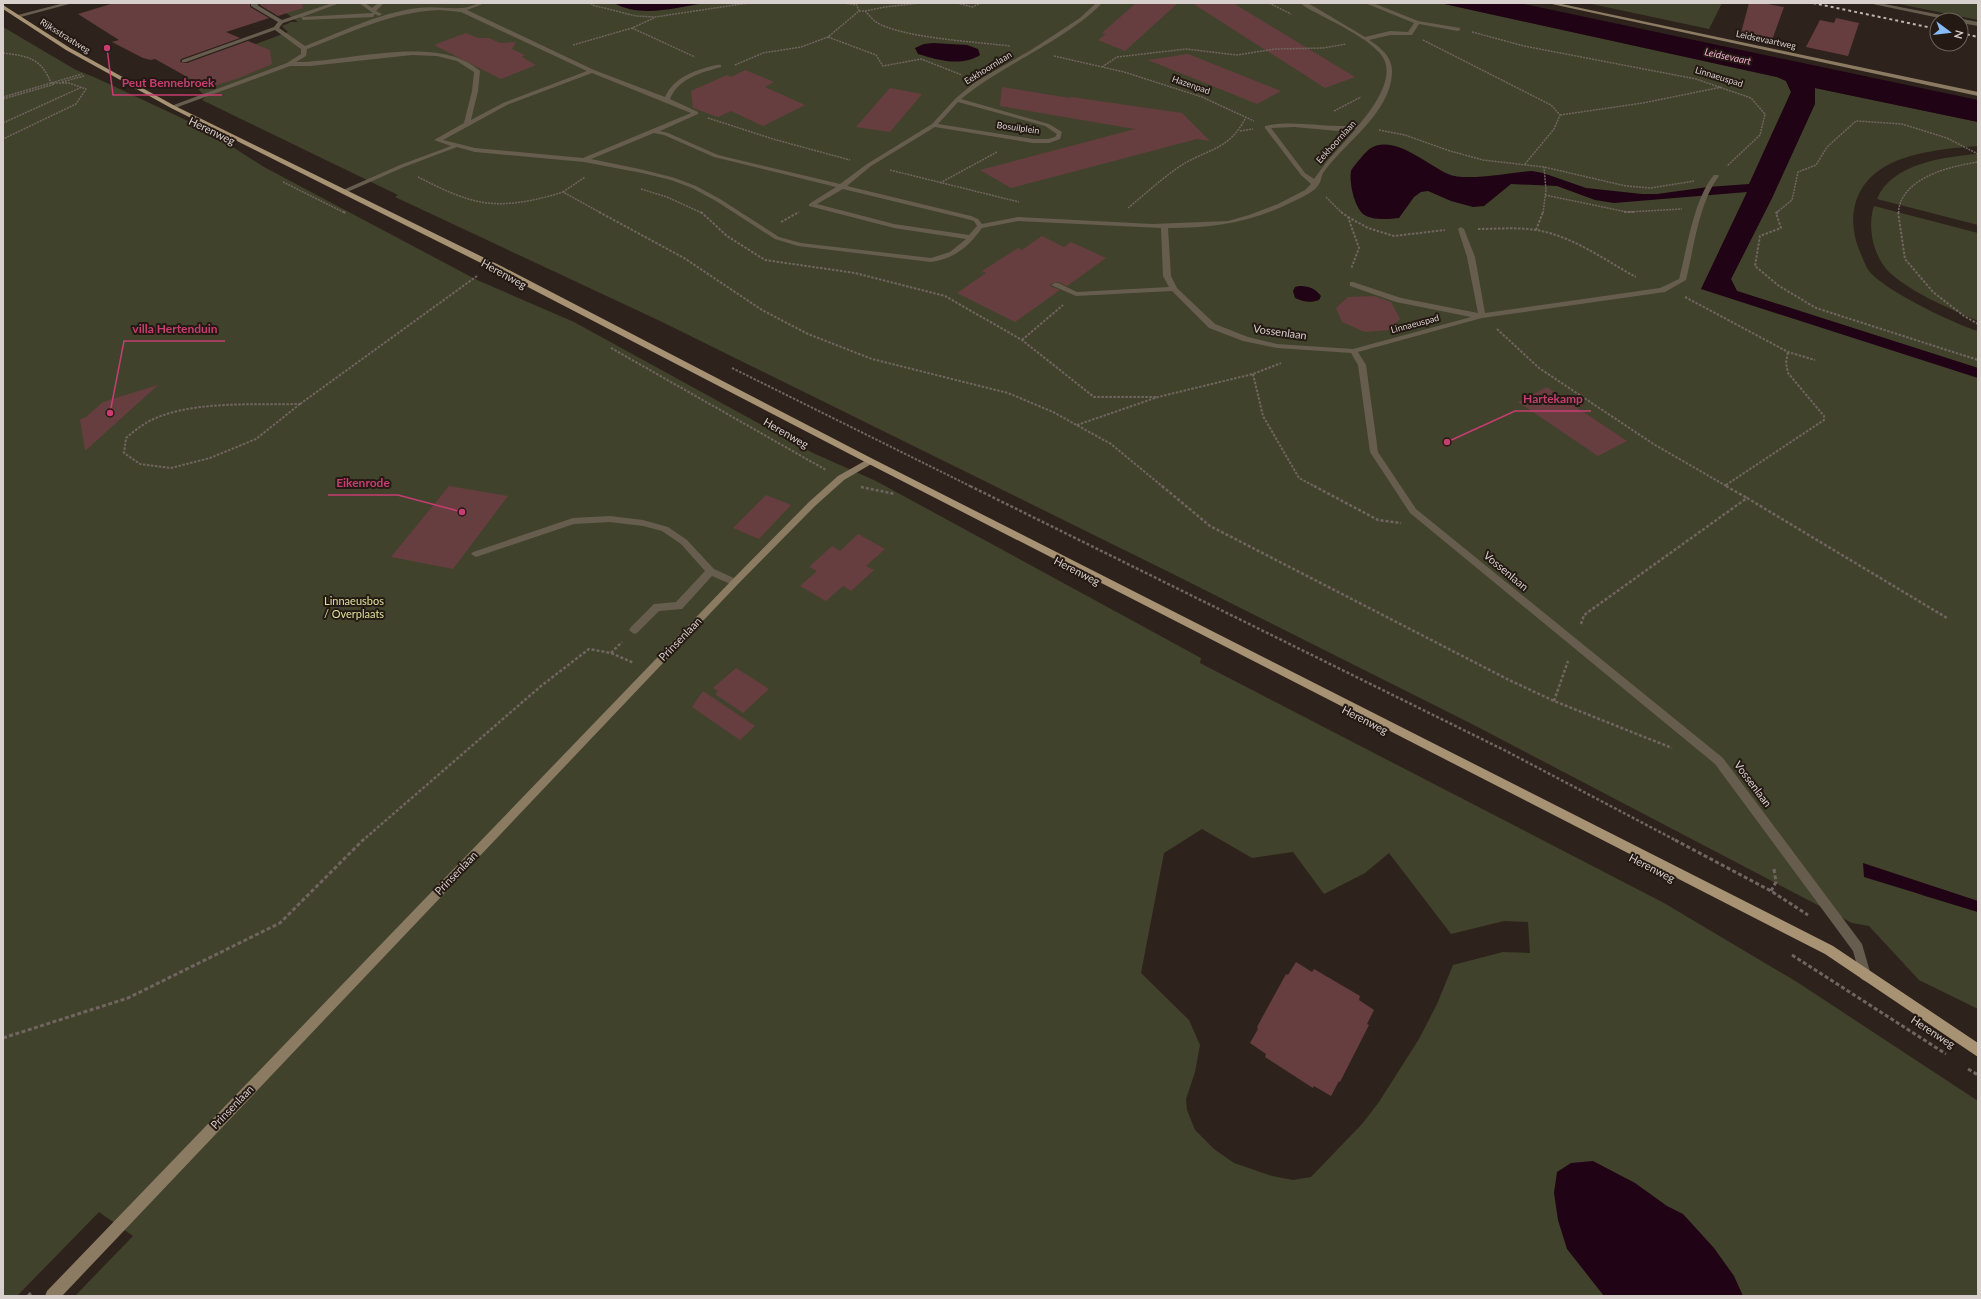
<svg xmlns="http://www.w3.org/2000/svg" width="1981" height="1299" viewBox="0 0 1981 1299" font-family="Lato,sans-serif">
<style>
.green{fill:#41422b;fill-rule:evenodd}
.water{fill:#200314}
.building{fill:#673e40}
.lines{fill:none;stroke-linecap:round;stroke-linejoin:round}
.path-far3{stroke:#706560;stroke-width:1.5;stroke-dasharray:2 1;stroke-linecap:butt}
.path-far2{stroke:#706560;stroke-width:2;stroke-dasharray:2.5 1.5;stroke-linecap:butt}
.path-far1{stroke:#706560;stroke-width:2.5;stroke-dasharray:3 2;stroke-linecap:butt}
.path{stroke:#706560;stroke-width:3;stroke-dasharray:4 2.5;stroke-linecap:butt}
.lane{fill:#665d4e;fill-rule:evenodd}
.street{fill:#665d4e;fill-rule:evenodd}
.secondary{fill:#8b7b63;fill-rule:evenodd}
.primary{fill:#a79374;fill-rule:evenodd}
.rail{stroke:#bdb4b0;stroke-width:2;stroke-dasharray:3 3;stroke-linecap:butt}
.labels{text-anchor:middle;stroke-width:4;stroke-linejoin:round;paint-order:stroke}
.far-street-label{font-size:9px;fill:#d8d0cc;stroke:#241913}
.far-water-label{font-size:10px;font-style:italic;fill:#f0aed1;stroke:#241913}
.street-label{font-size:11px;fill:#d8d0cc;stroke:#241913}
.park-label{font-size:11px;fill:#dde09c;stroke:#241913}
.leader{fill:none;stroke:#c63d72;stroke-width:1.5}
.callout-dot{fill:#c63d72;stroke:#241913;stroke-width:1.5}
.callout-label{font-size:12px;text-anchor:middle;font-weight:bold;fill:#c63d72;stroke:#241913;stroke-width:4;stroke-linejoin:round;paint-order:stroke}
</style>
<rect width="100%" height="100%" fill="#2e221c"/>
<path class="green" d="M273,3H1440L1781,78L1786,81L1791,92L1710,287L1978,376V905L1918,894L1978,912V1009L1919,980L1869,926L1852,923L1472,724L1175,575L660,321L395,197L398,195L202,100L206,97L181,72L288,32L282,26L291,22H298Z
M1587,3H1722L1709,29Z
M1894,3H1978V20Z
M3,27L76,70L94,77L203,128L264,167L477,280L574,322L813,453L876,481L1201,658L1200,663L1664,903L1797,982L1978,1101V1296H75L133,1236L99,1212L17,1296H3ZM1202,829L1252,858L1293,852L1324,894L1365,873L1389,853L1451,934L1504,921L1528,922L1530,953L1503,952L1453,965L1437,1004L1419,1039L1379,1102L1362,1124L1311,1177L1293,1180L1272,1176L1234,1163L1214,1149L1195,1130L1187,1110L1186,1099L1195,1072L1200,1045L1189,1020L1141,973L1164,853Z
M1815,88L1978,122V146C1949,148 1906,152 1881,169C1852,188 1847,222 1860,252C1863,258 1865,266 1869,271C1884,290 1954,324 1978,331V368L1737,291L1731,279L1772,198L1814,104Z
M1978,154V225L1877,199C1892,163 1944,157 1978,154Z
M1874,206L1978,233V321C1949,308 1913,294 1889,272C1873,256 1867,226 1874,206Z"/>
<path class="water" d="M614,3H704C676,8 640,18 614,3Z
M1440,3H1519L1978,100V122L1815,88V104L1772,198L1731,279L1737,291L1978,368V378L1701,289L1747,192L1614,203L1595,200L1557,186L1511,184L1484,206L1473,207L1451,201L1428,191L1421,192L1414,197L1399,218C1389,219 1372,221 1363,214C1354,206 1349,182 1351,171C1352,168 1367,150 1371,148C1394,134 1428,165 1448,174C1466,182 1511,172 1532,171L1543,173L1586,188L1642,194H1657L1708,187L1749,184L1791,92L1786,81L1777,77Z
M933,43L967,45L978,49L980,55C961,67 938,60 918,54L915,48L924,44Z
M1299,286C1308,286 1315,288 1321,296L1319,300C1311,303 1303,302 1295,298L1293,291L1295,287Z
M1863,863L1978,901V912L1864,877Z
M1593,1161L1635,1183L1667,1206L1683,1214L1714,1248L1734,1276L1743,1296H1604L1567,1249L1558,1220L1554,1193L1557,1172L1571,1163Z"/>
<path class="building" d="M114,3H250V7L269,18L226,32L240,38L181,59L180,62L187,63L248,41L270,50L272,64L239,78L207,88L155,59L151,60L143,58L112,42L119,40L78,14Z
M262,3H302L303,8L278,16L260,5Z
M1136,3H1178L1125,51L1098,40L1106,34L1102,33Z
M1192,3H1233L1355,77L1325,88Z
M1749,3H1762L1784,7L1772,40L1741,33Z
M1836,18L1859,23L1848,56L1806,47L1820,20L1834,23Z
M466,33L478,38H489L500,43L516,42L512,49L525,55L522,57L536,65L501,79L434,45Z
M1188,54L1281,91L1257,104L1148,60Z
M745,70L774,82L765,87L805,105L763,126L731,111L718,117L693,108L691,91L727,75L731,77Z
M1002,87L1070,98L1071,97L1182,113L1210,141L1197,139L1011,188L980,170L1135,129L1000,106Z
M890,88L922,94L890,132L856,127Z
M1042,236L1064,247L1071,242L1106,258L1067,286L1058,282L1050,284V286L1060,290L1015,322L957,293L986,273L982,271L1018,248L1022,250Z
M1374,296L1391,302L1400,319L1389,330L1365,332L1342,322L1336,308L1348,297Z
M158,385L85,451L80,419L86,417L103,402Z
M1547,387L1573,405L1627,441L1598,456L1518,402Z
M449,486L508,496L453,569L391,557Z
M766,495L791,505L759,539L733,528Z
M858,534L885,549L866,566L874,570L851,591L843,586L826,601L800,586L817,571L809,567L832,546L840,551Z
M736,668L769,689L743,713L715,694L718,691L713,688Z
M703,691L755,726L740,740L692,707Z
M1296,962L1312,972L1314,969L1360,996L1359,1000L1374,1010L1367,1024L1369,1025L1340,1082L1339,1081L1331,1096L1314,1086L1313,1088L1265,1057L1266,1054L1250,1043L1258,1029L1257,1027L1286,974L1288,975Z"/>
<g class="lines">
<path class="path-far3" d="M591,3L592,5L636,16L655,17L748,3
M844,3L856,5
M924,3H957L972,7L981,3
M1269,3L1291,14
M859,11H865C868,14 872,19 876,22C901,38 978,42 1010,46
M865,11L885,7L920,3
M632,28L695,57
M1472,32L1524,46L1696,79L1751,98L1765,114L1760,135L1727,166
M828,37L876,55L883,66L921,59L962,75
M1423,40L1551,105L1560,115L1554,129L1525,164
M573,45L632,28L654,18
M3,53C28,56 41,58 51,83H69L86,89L76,104L3,139
M1054,56L1124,72L1202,97L1254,121
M735,65L763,53L801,47L828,37L859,11L856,3
M1102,67L1117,57L1186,49L1237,55L1275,49L1323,48L1346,44
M62,82L84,76
M3,97L82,74
M3,99L55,84
M1334,111L1361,97
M1560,115L1643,103L1722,87
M708,118L773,139L850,160
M3,123L82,87
M1379,130L1405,135L1450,151L1483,160L1544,167L1626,186L1651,188L1694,181
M1240,131L1253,129
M890,170L1019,202
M418,177C438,187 459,198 481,202C507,207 538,200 563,192L601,213
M283,182L345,213
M940,183L997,152
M641,189L667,197L702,213
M563,192L585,177
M1545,195L1627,212L1682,209
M1326,197L1342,213
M1128,208C1144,195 1159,181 1176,169C1205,148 1228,153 1246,117
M1543,213L1546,190L1544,167
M1776,213L1792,200L1798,172L1816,165L1827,147L1856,121L1902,124L1947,138L1978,154
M1899,213C1898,208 1900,205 1901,201C1913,175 1952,166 1978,162"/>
<path class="path-far2" d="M343,212L346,213
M599,212L684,258L762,310L808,334L872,359L1008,393L1053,412L1111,444L1163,487
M701,212L727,236L765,260L855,273L945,296L1022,340L1094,397H1158
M1341,212L1348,217L1359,248L1351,269
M1624,212H1634
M1778,212L1776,213L1781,228L1760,236L1755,266L1779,286L1816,308L1978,360
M1898,212L1905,259L1933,292L1964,316L1978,324
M1348,217L1368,228L1394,236L1445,230
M781,222L799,212
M1478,229C1497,229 1517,227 1536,230C1573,236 1604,260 1636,277
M1536,230L1543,212
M1685,297L1788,352L1815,360
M1497,329L1539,368L1655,445L1728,487
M1022,340L1063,305
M611,348L826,470
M732,368L972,487
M1253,374L1263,416L1299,478L1316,487
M300,404L256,439L210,458L171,468L140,464L124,453L126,438C132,433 139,427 146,423C185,400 255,405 300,404Z
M300,404L477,276
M1077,425L1158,397L1253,374L1281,363
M1726,485L1824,420V416L1788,373L1786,363L1788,352"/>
<path class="path-far1" d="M970,486L1506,751L1677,841
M1162,486L1210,526L1509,680L1554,701L1672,748
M1314,486L1378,520L1401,523
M1726,486L1747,498
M861,487L895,494
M1581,624L1584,615L1747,498L1947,618
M611,653L622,642
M1554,701L1568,661
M362,841L541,686L589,649L611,653L634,663"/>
<path class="path" d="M1675,840L1771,891L1808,915
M1771,891L1776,882L1774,869
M1792,955L1946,1054
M3,1038L128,998L280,923L363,840
M1968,1069L1978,1075
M28,1296L32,1292"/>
<path class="lane" d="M253,3H261L257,5L282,20L332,3H340L302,17L373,13L359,3H365L372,8L378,3H384L376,11L382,14L379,16L375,14L373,17L303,20L301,17L283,23L279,28L305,46C342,32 378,13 418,8C433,6 447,9 461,8C469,8 476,3 485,3L467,10L594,70L665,97C673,80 688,73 705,68C710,67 716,64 721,65V67C700,73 679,78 670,99L698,112V114L660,131L668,133L718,155L840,184L867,164L932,124L955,99L975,82L1031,50L1080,18L1096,3H1102C1090,16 1075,26 1060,36C1028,57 991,74 961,99L1049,124L1062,132L1060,139L1049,143H1033L935,127L871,166L847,186L971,216L978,219L982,224L1018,217L1152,224L1228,221L1249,215L1278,204L1305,190L1311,184L1301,175L1265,128V126C1296,119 1328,129 1359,125C1372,109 1397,77 1382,56C1373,42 1340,25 1324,17C1316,12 1307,9 1300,3H1307L1313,6L1365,37L1390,31L1408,32L1414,23L1365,3H1373L1418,21L1460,28V30L1458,31L1419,24L1412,35H1390L1369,40C1380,47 1393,57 1392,73C1390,114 1345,142 1323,173C1321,177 1321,182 1319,184C1315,192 1300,198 1292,202C1250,223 1213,228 1168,228L1171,276L1177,288L1215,324L1248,337L1277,344L1353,349L1471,317L1396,302L1350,286V282H1353L1401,298L1478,313L1467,257L1458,229L1461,227L1464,229L1475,257L1485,313L1660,288L1679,279C1687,249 1694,198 1714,175H1718L1719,176C1699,202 1694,248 1686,280L1665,292L1482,318L1358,352L1366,365L1378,452L1416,509L1723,758L1862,944L1871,975L1869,979L1865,981L1861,979L1853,951L1715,764L1410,513L1370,452L1358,365L1351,353L1277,348L1243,341L1209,328L1172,291L1076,296L1051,285L1055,283H1058L1077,292L1169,287L1163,276L1161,228L1018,221L982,228C970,245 955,259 931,262L798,246L775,239L716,201L692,188L671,180L642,173L584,162L475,152L457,147L404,167L345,193L343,192V190L400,165L451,146L434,140L464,123L472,91L474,72L457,61L437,56L412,55L310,66H290L175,108H171V106L287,63L301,54V49L275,30L186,62H182V60L274,27L278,22L251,6V4ZM440,10L461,12L587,71L503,103L471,120L478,91L480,71C439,33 347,62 296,62L306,56L307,49C353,32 390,12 440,10ZM592,73L691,113L583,158L475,148L443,140L507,105ZM958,102L1045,126L1057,134L1055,137L1048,139H1033L938,124ZM1294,127L1338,131L1356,129L1328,160L1314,179L1305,173L1271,128ZM654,133L664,135L714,157L836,187L809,204V206L894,228L966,239L950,252L931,258L801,243L779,237L720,199L696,186L675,178L644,170L591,159ZM843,189L967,219L974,221L977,226L969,235L894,224L817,204Z
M610,516L643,520L668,527L687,540L714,569L738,580L740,582L735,586L712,576L682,609L659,611L637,633L634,634L629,630L631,627L654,604L676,602L705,571L681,544L662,531L643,526L610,522L574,524L476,557L471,554L473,552L573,518Z"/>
<path class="street" d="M64,3H73L17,18L14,16Z
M1868,3H1879L1978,22V26L1961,23V20H1949Z"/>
<path class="secondary" d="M1547,3H1557L1978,92V96Z
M870,458L874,461L873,463L844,480L815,506L738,584L62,1296H45L47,1291L732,580L809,502L838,476Z"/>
<path class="primary" d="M3,5L70,48L175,106L503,267L873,459L1833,946L1978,1043V1057L1825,954L867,463L497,271L171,108L66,50L3,9Z"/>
<path class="rail" d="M1813,3L1937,29
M1961,33L1978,37"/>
</g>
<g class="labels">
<g class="far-street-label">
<text transform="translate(65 36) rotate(32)" y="3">Rijksstraatweg</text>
<text transform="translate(1766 40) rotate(12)" y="3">Leidsevaartweg</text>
<text transform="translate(988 68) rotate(-32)" y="3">Eekhoornlaan</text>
<text transform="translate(1719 77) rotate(17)" y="3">Linnaeuspad</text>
<text transform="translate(1191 85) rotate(19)" y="3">Hazenpad</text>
<text transform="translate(1018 128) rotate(8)" y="3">Bosuilplein</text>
<text transform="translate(1336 142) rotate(-48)" y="3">Eekhoornlaan</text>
<text transform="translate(1415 324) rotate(-15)" y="3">Linnaeuspad</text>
</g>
<g class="far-water-label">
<text transform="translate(1728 56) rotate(12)" y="4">Leidsevaart</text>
</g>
<g class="street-label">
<text transform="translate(212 131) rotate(26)" y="4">Herenweg</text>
<text transform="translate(504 274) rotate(29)" y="4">Herenweg</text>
<text transform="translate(1280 332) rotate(8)" y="4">Vossenlaan</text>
<text transform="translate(786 433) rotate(30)" y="4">Herenweg</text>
<text transform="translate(1077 571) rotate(27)" y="4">Herenweg</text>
<text transform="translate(1506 571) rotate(40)" y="4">Vossenlaan</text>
<text transform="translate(680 639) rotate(-46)" y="4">Prinsenlaan</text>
<text transform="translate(1365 720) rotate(27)" y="4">Herenweg</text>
<text transform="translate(1753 784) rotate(53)" y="4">Vossenlaan</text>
<text transform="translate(1652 868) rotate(27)" y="4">Herenweg</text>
<text transform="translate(456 873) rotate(-46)" y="4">Prinsenlaan</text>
<text transform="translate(1933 1032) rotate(33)" y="4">Herenweg</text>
<text transform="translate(232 1107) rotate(-46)" y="4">Prinsenlaan</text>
</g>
<g class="park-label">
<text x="354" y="605">Linnaeusbos<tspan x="354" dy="13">/ Overplaats</tspan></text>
</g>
</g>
<path class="leader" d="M107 48L113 95H222M110 413L124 341H225M1447 442L1515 411H1591M462 512L398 495H328"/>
<g class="callout-dot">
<circle cx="107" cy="48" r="4"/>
<circle cx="110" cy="413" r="4"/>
<circle cx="1447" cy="442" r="4"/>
<circle cx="462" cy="512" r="4"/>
</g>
<g class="callout-label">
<text x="168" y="87">Peut Bennebroek</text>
<text x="175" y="333">villa Hertenduin</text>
<text x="1553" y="403">Hartekamp</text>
<text x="363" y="487">Eikenrode</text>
</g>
<rect width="1981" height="1299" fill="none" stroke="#d8d0cc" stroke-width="8"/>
<g transform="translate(1949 32) rotate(105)"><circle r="19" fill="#241913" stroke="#6c625d"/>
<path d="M0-3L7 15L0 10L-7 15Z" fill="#86bbfb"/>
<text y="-6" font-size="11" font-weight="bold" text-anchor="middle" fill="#d8d0cc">N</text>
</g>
</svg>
